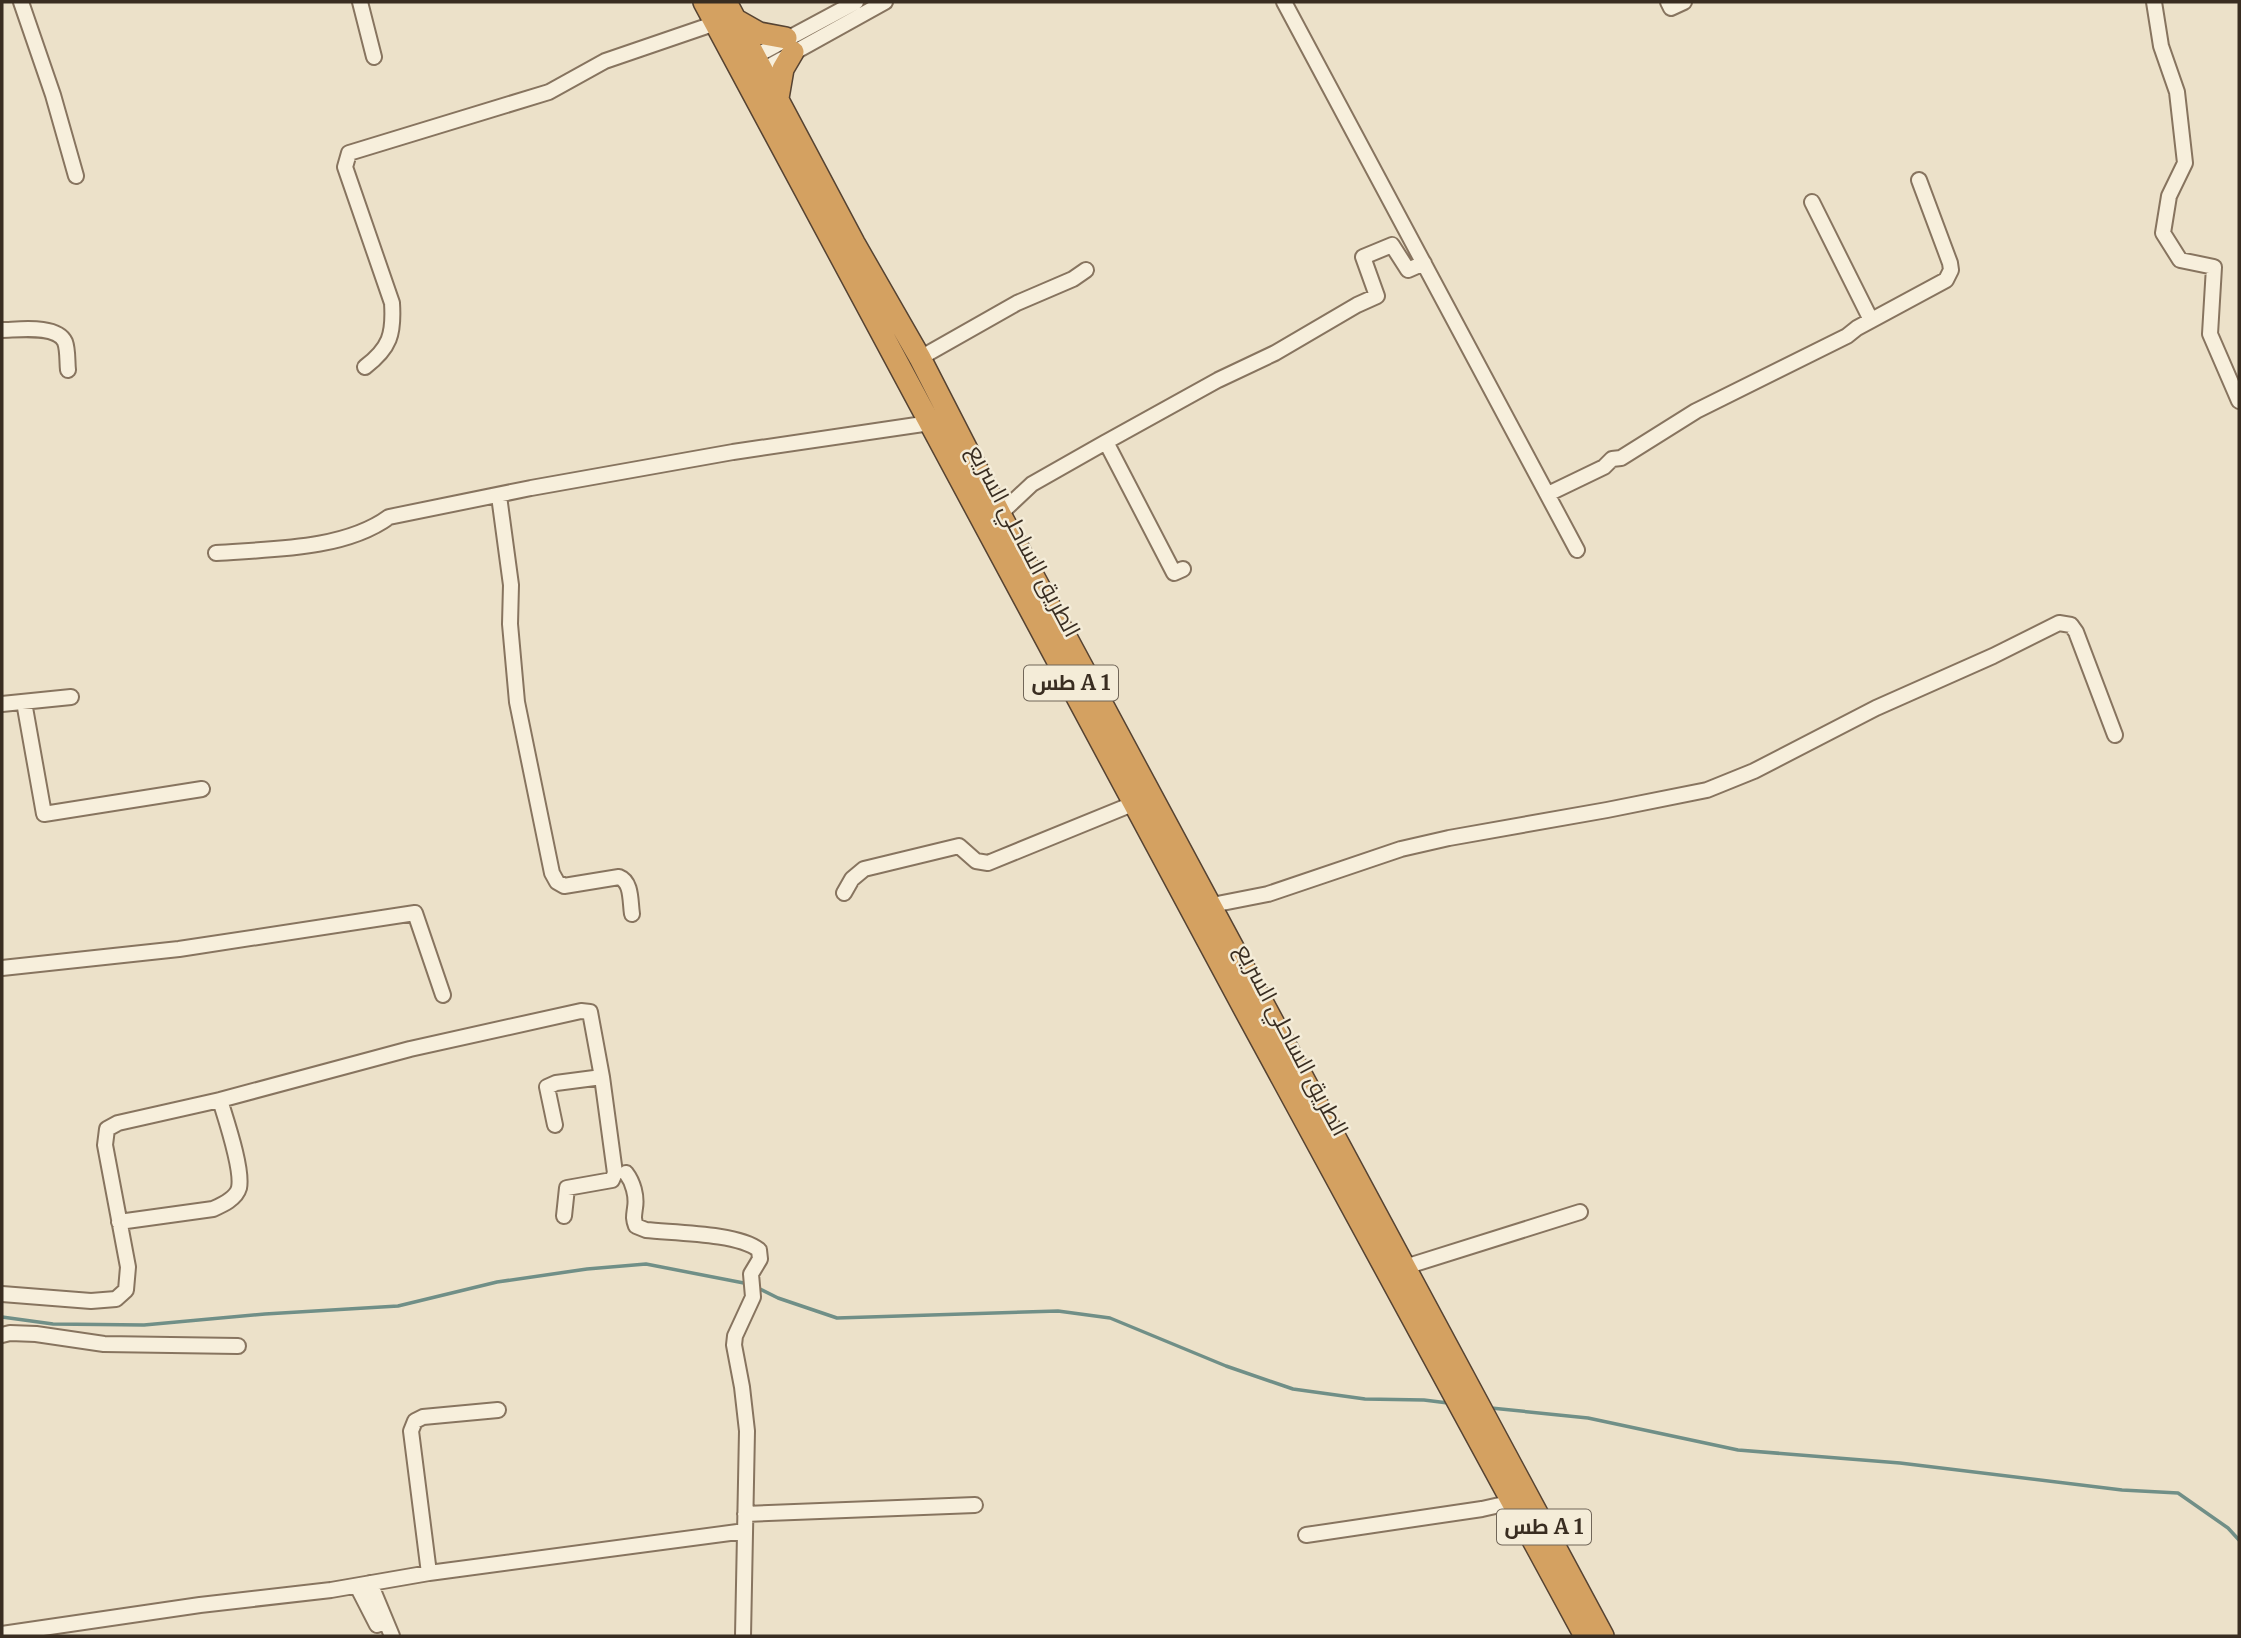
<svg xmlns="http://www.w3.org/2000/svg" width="2241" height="1638" viewBox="0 0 2241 1638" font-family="Merriweather,Cairo,serif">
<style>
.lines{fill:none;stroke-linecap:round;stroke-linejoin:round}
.stream{stroke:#708f87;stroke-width:3.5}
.minor-casing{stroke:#87745f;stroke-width:18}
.highway-casing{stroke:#564332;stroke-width:24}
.minor{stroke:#f7efdc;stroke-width:14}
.highway{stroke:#d4a161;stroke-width:21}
.labels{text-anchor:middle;stroke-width:5;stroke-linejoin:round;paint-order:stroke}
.shield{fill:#f4ecd8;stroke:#716658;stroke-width:2}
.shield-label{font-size:21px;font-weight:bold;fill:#392d21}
.street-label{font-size:23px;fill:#392d21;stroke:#f4ecd8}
</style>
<rect width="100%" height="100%" fill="#ece1c9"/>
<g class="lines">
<path class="stream" d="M756,1287L778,1298L837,1318L1058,1311L1110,1318L1226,1366L1293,1389L1365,1399L1424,1400L1448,1403
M2,1317L53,1324L144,1325L265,1314L398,1306L497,1282L587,1269L646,1264L749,1284
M1491,1408L1588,1418L1738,1450L1900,1463L2122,1490L2178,1493L2228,1528L2239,1540"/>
<defs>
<path id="minor" d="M21,2L53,95L76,176
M360,2L374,57
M1284,2L1577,550
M1668,2L1671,8L1684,2
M2154,2L2161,46L2177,92L2185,163L2169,196L2163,233L2180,260L2214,267L2210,334L2239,401
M750,59L856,2
M757,73L885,2
M1812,202L1871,320
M2,330C17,330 57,324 65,342C68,350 67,361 68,370
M920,358L1017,303L1073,279L1086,270
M365,367C390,348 394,334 392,303L345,167L349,153L549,92L605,61L716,23
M1106,442L1218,380L1275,353L1357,305L1377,296L1363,257L1392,245L1408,270L1424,263
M1548,494L1604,467L1612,459L1621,458L1696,411L1847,336L1857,328L1946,280L1951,270L1950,263L1919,180
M499,496L511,585L510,624L517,702L552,873L557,882L564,886L619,877C632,882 630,901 632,914
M1000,514L1032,484L1106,442L1174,573L1183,569
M216,553C270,549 344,550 389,517L531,488L733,452L930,423
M24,702L44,814L202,789
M2,704L71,697
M844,893L852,879L864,869L959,846L976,861L988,863L1135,803
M1212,905L1268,894L1401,849L1449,838L1607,810L1707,790L1754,771L1876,708L1993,656L2059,623L2071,625L2076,632L2115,735
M2,968L179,949L415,913L443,995
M626,1173C633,1182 637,1196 635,1208C634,1216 633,1218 636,1226L646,1230C674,1233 738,1233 759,1250L760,1259L751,1274L753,1297L735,1336L734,1345L742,1387L747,1431L743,1636
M564,1216L567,1188L612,1180L615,1173L602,1077
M119,1222L213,1209C222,1205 236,1199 239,1188C243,1169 226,1120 220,1100
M1405,1267L1580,1212
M2,1294L91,1301L116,1299L126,1290L128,1267L105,1145L107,1129L118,1123L220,1100L410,1049L581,1011L590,1012L602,1077L556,1083L547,1087L555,1125
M2,1335L10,1333L36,1334L104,1344L238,1346
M745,1514L975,1505
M1306,1535L1482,1509L1513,1502
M429,1573L411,1431L415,1421L423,1417L498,1410
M370,1583L392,1636
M357,1586L377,1625
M2,1634L200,1605L331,1590L429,1573L745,1531"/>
<path id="highway" d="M704,2L1246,1012L1585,1636
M726,2L854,243L920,358L1000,514L1603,1636
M736,20L759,33L786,38
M778,98L783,69L793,52"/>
</defs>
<use href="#minor" class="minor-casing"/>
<use href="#highway" class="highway-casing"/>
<use href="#minor" class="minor"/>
<use href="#highway" class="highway"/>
</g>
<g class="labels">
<g class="shield">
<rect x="1024" y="665.5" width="94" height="35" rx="5"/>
<rect x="1497" y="1509.5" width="94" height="35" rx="5"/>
</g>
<g class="shield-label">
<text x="1071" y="690">طس A 1</text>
<text x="1544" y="1534">طس A 1</text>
</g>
<g class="street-label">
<text transform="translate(1024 541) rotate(62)" y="8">الطريق الساحلي السريع</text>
<text transform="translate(1292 1040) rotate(62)" y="8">الطريق الساحلي السريع</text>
</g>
</g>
<rect width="2241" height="1638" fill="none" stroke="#392d21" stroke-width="7"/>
</svg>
